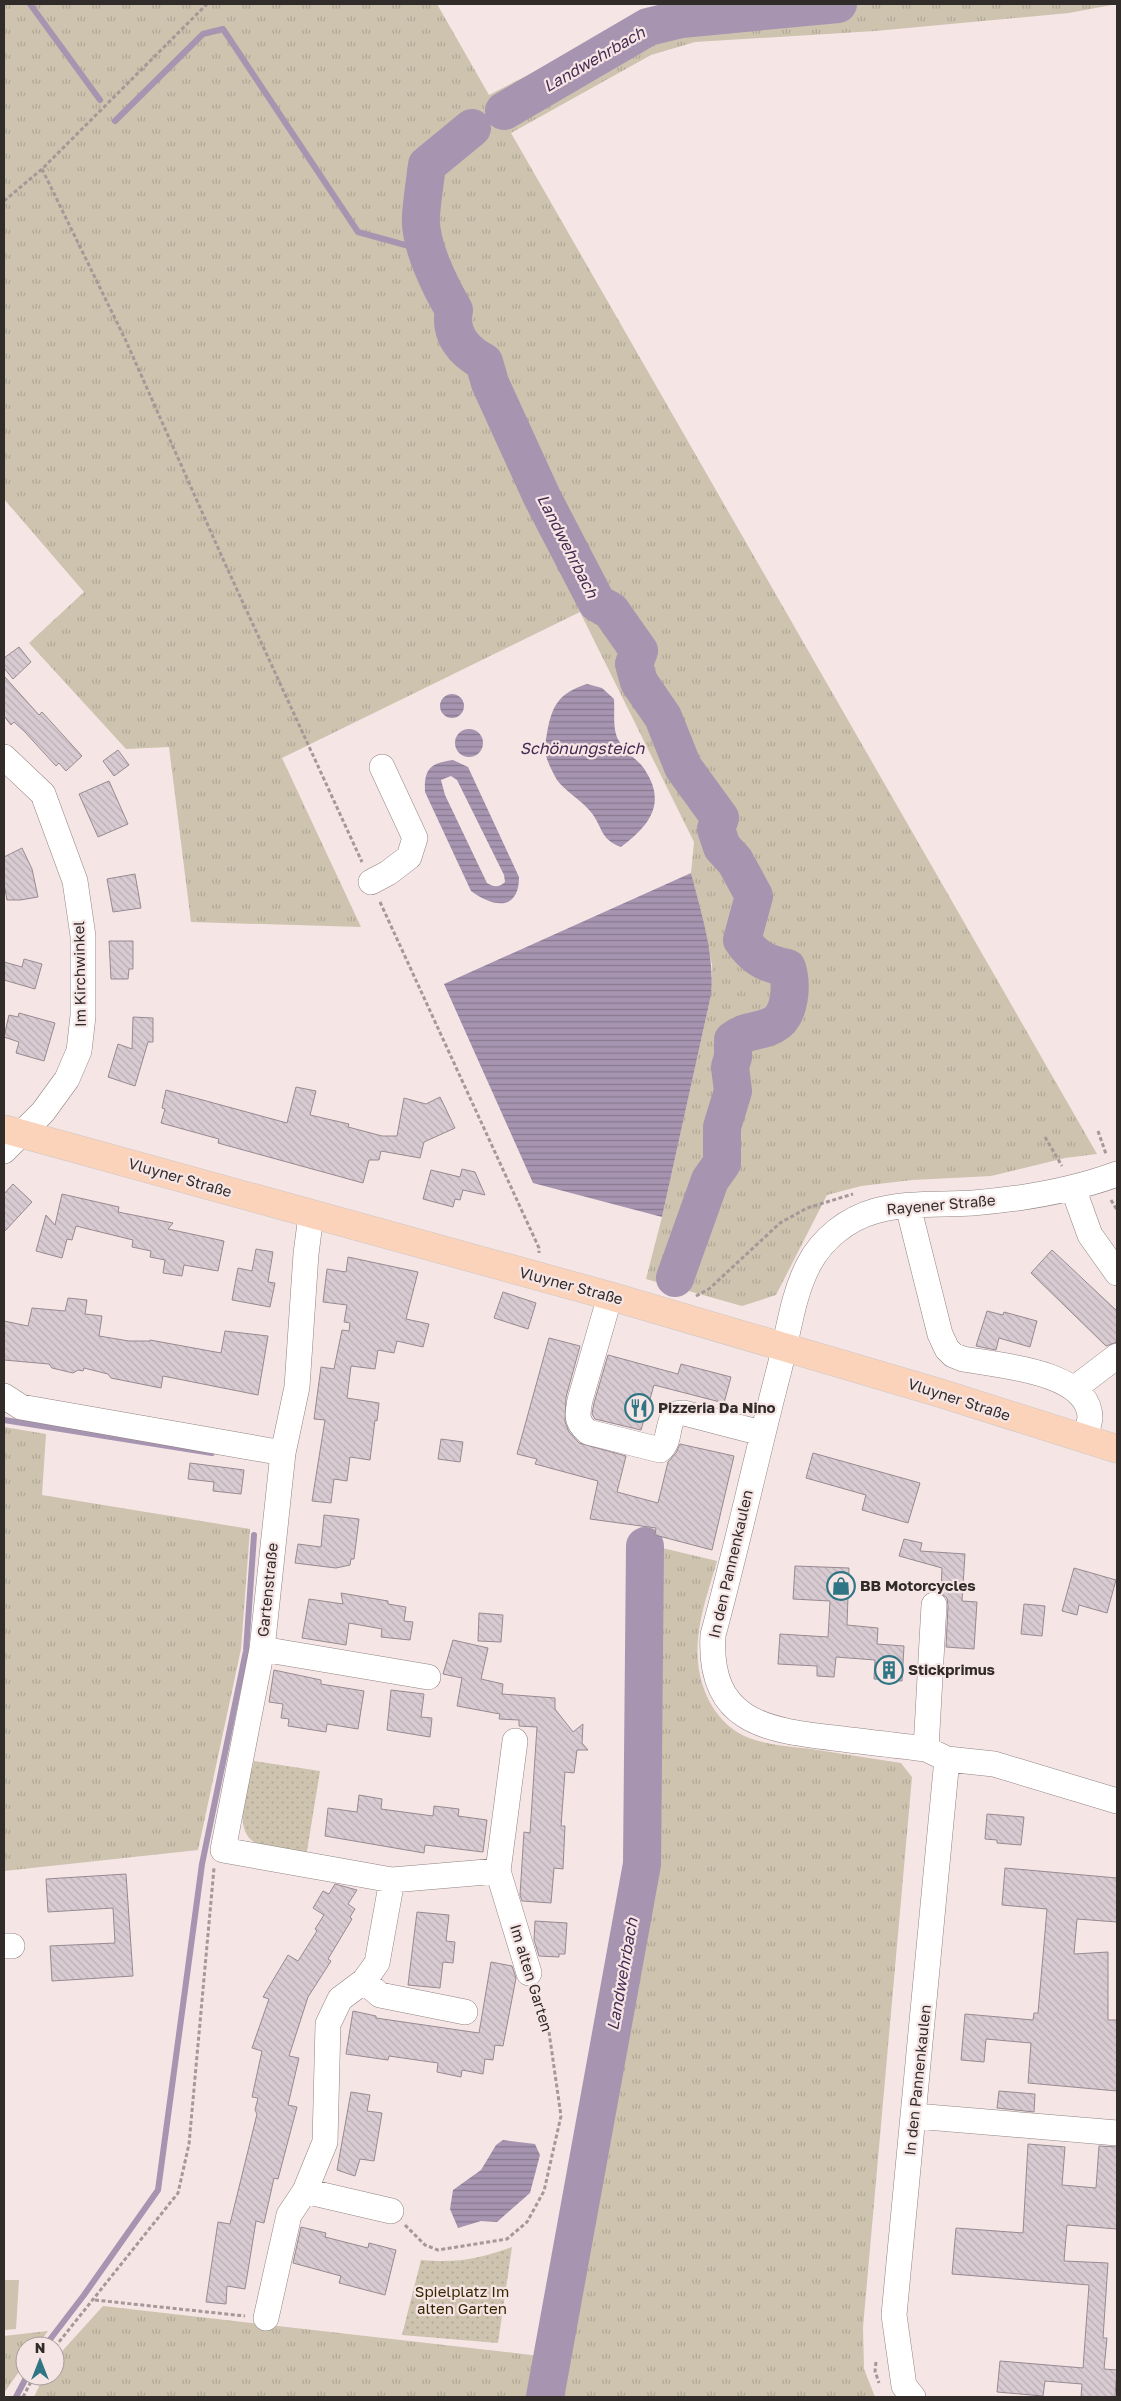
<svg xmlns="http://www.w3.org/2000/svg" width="1121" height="2401" viewBox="0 0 1121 2401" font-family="'Golos Text',sans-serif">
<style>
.grass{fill:url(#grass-tufts)}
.park{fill:url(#park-dots)}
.garden{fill:#cdc3ae}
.water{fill:url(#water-rules);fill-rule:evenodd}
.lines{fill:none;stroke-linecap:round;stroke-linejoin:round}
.stream{stroke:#a694b0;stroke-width:6}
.river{stroke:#a694b0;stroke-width:38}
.building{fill:url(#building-back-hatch);stroke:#978a91}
.minor-casing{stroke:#928383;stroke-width:26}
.major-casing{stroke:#c9c8c8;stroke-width:29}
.path{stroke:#a59898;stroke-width:3;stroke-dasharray:4 2.5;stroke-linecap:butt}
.minor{stroke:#fff;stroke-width:25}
.major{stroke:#fbd3ba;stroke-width:28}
.labels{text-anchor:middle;stroke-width:4.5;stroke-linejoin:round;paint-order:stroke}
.street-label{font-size:15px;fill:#312b2a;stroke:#f6e5e5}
.poi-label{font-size:15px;font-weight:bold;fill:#312b2a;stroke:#f6e5e5;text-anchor:start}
.park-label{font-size:15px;fill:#372700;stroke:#f6e5e5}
.water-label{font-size:16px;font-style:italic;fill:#452b52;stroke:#f6e5e5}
</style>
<defs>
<pattern id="grass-tufts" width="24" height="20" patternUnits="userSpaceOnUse" patternTransform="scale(1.25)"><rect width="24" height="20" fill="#cdc3ae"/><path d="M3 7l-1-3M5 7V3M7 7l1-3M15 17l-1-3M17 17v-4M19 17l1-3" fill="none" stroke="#b0a896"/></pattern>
<pattern id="park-dots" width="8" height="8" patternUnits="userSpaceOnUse" patternTransform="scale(1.25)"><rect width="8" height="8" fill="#cdc3ae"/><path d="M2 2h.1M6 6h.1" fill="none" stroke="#b0a896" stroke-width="1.8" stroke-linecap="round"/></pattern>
<pattern id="water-rules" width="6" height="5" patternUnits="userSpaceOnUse" patternTransform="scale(1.25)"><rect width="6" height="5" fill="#a694b0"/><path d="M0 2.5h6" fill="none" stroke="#88798f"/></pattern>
<pattern id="building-back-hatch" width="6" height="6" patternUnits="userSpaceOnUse" patternTransform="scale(1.25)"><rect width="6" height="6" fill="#d9cbd2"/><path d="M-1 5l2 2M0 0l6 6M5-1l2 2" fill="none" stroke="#bbaeb4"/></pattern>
</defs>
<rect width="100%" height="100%" fill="#f6e5e5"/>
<path class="grass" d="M4,4H437L489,95L665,4H1117L1069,13L875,31L695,42L651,55L511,133L1097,1154L1065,1158L991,1176L912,1180L861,1186L827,1195L776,1295L742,1306L646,1279L662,1217L711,995L712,965L691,873L694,842L580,612L282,758L361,927L191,922L169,747L126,749L29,643L84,592L4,499Z
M4,1427L46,1434L42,1495L250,1529L241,1649L198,1850L4,1871Z
M637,1542L717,1561C711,1583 702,1607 699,1631C693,1668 704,1710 737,1732C758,1745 787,1746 811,1749C841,1754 871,1758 901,1763L912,1777L863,2327L864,2369L875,2397H34L44,2376H55V2359L103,2306L540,2356L633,1862Z
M48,2331L37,2346H25V2363L4,2393V2336Z"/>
<path class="park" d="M254,1761L320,1771L306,1857C292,1853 265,1850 254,1842C231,1827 249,1783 254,1761Z
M512,2247L498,2343L402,2335L421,2260C460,2263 476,2259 512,2247Z"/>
<path class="garden" d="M4,2280H19L16,2329L4,2330Z"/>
<path class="water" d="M587,684L602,688L614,699C615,712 612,730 619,741C625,753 638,759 645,770C667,804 649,826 621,847C599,839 603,826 590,811C582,801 563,789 557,780C553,773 548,763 546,756C544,749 546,739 547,733C552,705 559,693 587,684Z
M440 706a12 12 0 1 1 24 0a12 12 0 1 1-24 0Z
M455 743a14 14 0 1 1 28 0a14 14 0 1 1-28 0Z
M453,760L468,767L519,877C519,912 492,907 471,891L425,792C424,769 430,763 453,760ZM451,776L457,780L504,875L505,882C498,888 494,887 487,883L445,795L441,780Z
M691,873C701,913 715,954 711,995L662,1217L533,1183L444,984Z
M503,2140L535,2144L540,2155L530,2193L497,2222L481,2221L458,2228L450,2209L453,2190L481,2170L496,2145Z"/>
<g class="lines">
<path class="stream" d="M30,4L100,100
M115,121L203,34L223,29L358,232L427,251
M4,1420L212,1453
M45,2346L84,2295L158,2190L202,1864L246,1651L254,1535
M16,2397L27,2376"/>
<path class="river" d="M504,111L648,27L681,19L838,4
M472,128L427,165C425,182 422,199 421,216C419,244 440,286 454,310C449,334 463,351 484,362L490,383L542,497L597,603L611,611L639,651L634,664L639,682L663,717L683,767L720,818L716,829L722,847L735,861L754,896L742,940C754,958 767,964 787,968C792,984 791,1016 773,1025C758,1033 747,1029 733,1040V1057L730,1067L733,1091L722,1127V1163L710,1180L675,1278
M545,2397L642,1864L645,1546"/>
</g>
<path class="building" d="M19,647L31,662L13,679L4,668V658Z
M4,676L39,715L42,712L82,756L66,771L59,763L56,766L24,731L14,722L11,725L4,716Z
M118,750L129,765L114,776L103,761Z
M109,781L128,824L98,837L79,794Z
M22,848L32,869L38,897L20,900H7L4,884V857Z
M135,874L141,908L113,912L107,879Z
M109,941H133V969H129L128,979H111Z
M24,959L42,964L35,989L4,980V962L22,967Z
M19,1013L55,1023L44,1061L16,1053L19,1042L4,1037L9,1015L18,1017Z
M133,1017L153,1018V1042H148L135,1086L108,1077L118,1044L132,1049Z
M296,1087L316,1091L310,1115L349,1124L348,1127L382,1136H397L404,1098L426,1104L440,1097L455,1128L424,1142L420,1158L381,1151L379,1160H369L363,1183L218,1143L219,1139L161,1123L165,1109L162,1108L166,1090L287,1123Z
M462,1169L475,1172L485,1195L463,1190L460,1200L455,1199L453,1207L423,1199L431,1170L460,1177Z
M13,1184L32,1202L4,1232V1194Z
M62,1194L119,1207L118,1212L173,1223L168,1229L224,1241L218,1271L184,1265L182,1276L163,1273L165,1260L150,1257L151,1251L132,1247L133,1240L76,1226L72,1240L67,1239L62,1258L36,1251L46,1215L55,1225Z
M256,1249L273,1252L268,1282L275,1283L270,1307L232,1300L238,1268L252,1271Z
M1052,1250L1117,1311V1342L1106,1346L1031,1273Z
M348,1257L418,1272L406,1319L429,1324L423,1347L397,1341L394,1353L378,1350L375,1369L351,1366L347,1398L379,1403L377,1421L375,1420L370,1460L350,1457L347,1481L334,1479L331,1503L312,1501L325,1420L314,1419L321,1367L334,1369L342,1330L349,1331L350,1323L344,1322L347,1305L323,1302L327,1269L346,1272Z
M503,1292L536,1303L528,1329L494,1318Z
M68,1298L87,1300L85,1314L102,1316L99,1336L129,1341H150V1340L221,1353L225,1331L268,1336L258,1395L163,1376L161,1388L111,1378L108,1374L84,1368L83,1371L78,1370L73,1373L52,1368L49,1364L4,1360V1321L28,1326L32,1308L65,1311Z
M987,1311L1003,1315L1004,1312L1037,1321L1030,1347L999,1338L996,1350L976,1346Z
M549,1338L580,1346L566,1397L565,1422L569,1432L579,1443L626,1456L617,1492L658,1503L668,1462L676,1453L680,1444L734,1456L712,1550L655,1535L656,1528L590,1519L598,1481L535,1464L537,1459L517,1454Z
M608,1355L678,1374L681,1364L731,1377L724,1403L654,1385L641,1430L595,1419L592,1414L594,1403Z
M441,1439L463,1442L460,1462L438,1459Z
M813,1453L920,1483L908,1523L862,1510L866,1495L806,1478Z
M190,1463L244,1470L241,1494L213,1491L214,1482L188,1479Z
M324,1515L359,1519L354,1559H351L350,1565L336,1568L295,1563L298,1544L321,1547Z
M904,1539L922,1543L920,1551L965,1554L962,1601L977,1602L974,1649L946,1647L948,1606L947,1598L941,1593L942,1568L899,1556Z
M795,1566L849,1568L847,1625L878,1628L877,1644L904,1646L902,1681L874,1679L875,1660L836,1657L834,1677L817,1676V1666L778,1664L780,1634L828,1637L830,1601L793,1599Z
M1074,1568L1116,1580L1107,1613L1079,1605L1077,1615L1062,1611Z
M341,1593L388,1601V1604L406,1607L404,1621L413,1622L410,1640L381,1637L382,1629L349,1623L346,1645L302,1638L309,1599L343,1604Z
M1024,1604L1045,1606L1042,1636L1021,1634Z
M479,1613L503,1615L501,1642L478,1641Z
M453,1640L488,1648L481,1679L503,1684L502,1694L555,1698V1709L573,1732L583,1724L582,1743L588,1750H577L574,1773L565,1772L561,1826H565L563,1869L554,1868L551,1903L522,1901L520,1895L524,1832L530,1833L537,1727L519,1726V1720L499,1719L500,1714L457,1706L462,1678L443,1674Z
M274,1670L321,1680V1684L364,1691L358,1729L327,1724L326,1732L288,1726L289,1719L281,1718L283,1704L269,1702Z
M391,1690L424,1694L421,1717L432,1718L430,1737L387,1730Z
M359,1795L382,1799L381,1809L433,1816L434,1806L459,1809L458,1816L487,1820L483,1852L425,1845L424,1853L325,1836L328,1808L357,1812Z
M987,1814L1024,1817L1021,1845L997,1843V1840L985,1839Z
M1005,1868L1117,1878V1922L1077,1919L1074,1954L1108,1952V2020H1117V2091L1028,2083L1031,2043L986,2039L984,2062L961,2060L965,2014L1033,2020L1034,2013H1038L1047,1909L1002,1905Z
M126,1874L133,1976L52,1981L50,1946L115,1943L113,1908L48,1912L46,1879Z
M335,1884L357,1890L348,1904L355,1909L350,1917L352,1919L328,1959L331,1961L308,1997L289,2056L299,2058L288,2105L297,2107L278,2179L274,2178L264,2223L256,2221L245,2289L227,2286L226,2304L206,2302L218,2222L230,2224L257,2114L255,2110L258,2098L252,2097L262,2051L252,2048L269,1999L263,1997L288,1955L298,1961L317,1931L315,1929L324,1915L313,1908L323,1891L329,1894Z
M417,1912L449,1915L446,1941L455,1942L453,1963L443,1962L440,1988L408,1985Z
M535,1921L567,1923L565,1954H559V1957L539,1956L534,1940Z
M491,1962L512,1966L516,1978L503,2046L495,2045L493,2060L485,2059L483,2074L462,2070L461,2077L437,2072L438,2063L389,2056L388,2060L346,2054L353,2011L376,2016V2018L479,2033Z
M999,2091L1035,2094L1034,2112L997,2108Z
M351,2092L370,2095L367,2111L382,2113L374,2161L360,2159L355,2176L337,2170Z
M1028,2144L1065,2147L1062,2185L1096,2188L1099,2146L1117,2147V2229L1067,2225L1064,2261L1108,2263L1103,2338H1107L1104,2369L1117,2370L1115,2397H1081L1082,2384L1045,2381L1043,2396L997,2392L1000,2361L1083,2368L1089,2285L952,2274L956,2228L1023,2233Z
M301,2227L326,2233L325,2237L368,2248L369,2243L396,2250L385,2295L339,2283L341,2276L293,2263Z"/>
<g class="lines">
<defs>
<path id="minor" d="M4,757L43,794L75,881L83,936V1016L79,1051L67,1079L43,1112L4,1151
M371,882L388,873L409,857L415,838L382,767
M1073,1188L1090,1235L1117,1273
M908,1206L940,1334L947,1349L953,1355L963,1359C996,1365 1090,1371 1090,1418C1089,1425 1086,1433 1085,1440
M311,1215L306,1254L297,1387L283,1453L262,1649L223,1850L392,1880L498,1871L515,1741
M610,1296L580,1400C577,1415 576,1422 588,1432L660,1450C671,1441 666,1425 675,1414L684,1413L761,1433
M1075,1388L1117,1356
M4,1396L21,1407L283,1453
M262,1649L428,1677
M926,1749L934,1605
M947,1759L994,1764L1117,1801
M498,1871L529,1973
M392,1880L377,1963L364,1981L380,1995L465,2012
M4,1946H12
M915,2116L1117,2133
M305,2191L391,2211
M266,2318L289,2215L305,2191L325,2142L328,2024L340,1999L364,1981
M913,2397L904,2386L894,2315L947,1759L926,1749C895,1745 865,1742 834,1738C764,1730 708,1721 713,1635C737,1547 756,1458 779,1370C788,1336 792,1296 809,1264C822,1239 847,1219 875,1211C906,1202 941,1205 973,1203C1022,1199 1071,1191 1117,1174"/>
<path id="major" d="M4,1129L610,1296L940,1393L1117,1449"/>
</defs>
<use href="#minor" class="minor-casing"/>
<use href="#major" class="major-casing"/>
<path class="path" d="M42,169L126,341L222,557L362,862
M4,201L42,169L207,4
M380,902L539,1248V1253
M1098,1131L1106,1154
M1045,1137L1062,1166
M1111,1200L1117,1210
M696,1296L709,1289L780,1223L807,1208L853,1194
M405,2225L425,2245L438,2250L507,2239L527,2222L544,2191L561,2116L548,2025L536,1993
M95,2300L245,2316
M55,2347L178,2193L189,2144L214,1868
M876,2362L875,2371L879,2383
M23,2397L34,2376"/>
<use href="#minor" class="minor"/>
<use href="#major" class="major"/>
</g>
<defs>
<symbol id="restaurant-ring" viewBox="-11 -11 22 22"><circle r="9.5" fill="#f6e5e5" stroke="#307584" stroke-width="1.5"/><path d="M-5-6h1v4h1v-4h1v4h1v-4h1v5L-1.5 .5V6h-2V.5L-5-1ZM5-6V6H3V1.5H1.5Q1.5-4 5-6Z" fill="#307584"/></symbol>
<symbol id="shop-ring" viewBox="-11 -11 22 22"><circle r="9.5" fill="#f6e5e5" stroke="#307584" stroke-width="1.5"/><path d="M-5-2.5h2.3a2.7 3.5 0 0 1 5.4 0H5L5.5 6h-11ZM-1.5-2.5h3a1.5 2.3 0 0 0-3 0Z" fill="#307584"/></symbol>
<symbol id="building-ring" viewBox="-11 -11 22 22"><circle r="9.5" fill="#f6e5e5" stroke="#307584" stroke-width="1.5"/><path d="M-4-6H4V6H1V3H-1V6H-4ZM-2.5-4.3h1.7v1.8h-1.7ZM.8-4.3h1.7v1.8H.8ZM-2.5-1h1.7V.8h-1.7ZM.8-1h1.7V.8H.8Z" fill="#307584"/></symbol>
</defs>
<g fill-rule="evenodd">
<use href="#restaurant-ring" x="623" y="1392" width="32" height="32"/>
<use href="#shop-ring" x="825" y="1570" width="32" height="32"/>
<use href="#building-ring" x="873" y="1654" width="32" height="32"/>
</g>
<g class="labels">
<g class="street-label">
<text transform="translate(80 974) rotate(-91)" y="5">Im Kirchwinkel</text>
<text transform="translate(180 1178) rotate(16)" y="5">Vluyner Straße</text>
<text transform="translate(941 1205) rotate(-5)" y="5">Rayener Straße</text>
<text transform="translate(571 1286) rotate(15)" y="5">Vluyner Straße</text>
<text transform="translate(959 1400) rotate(18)" y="5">Vluyner Straße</text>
<text transform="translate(731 1564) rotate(-77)" y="5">In den Pannenkaulen</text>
<text transform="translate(268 1590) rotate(-84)" y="5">Gartenstraße</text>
<text transform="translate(531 1978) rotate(73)" y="5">Im alten Garten</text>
<text transform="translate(918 2080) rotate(-84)" y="5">In den Pannenkaulen</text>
</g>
<g class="poi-label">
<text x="658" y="1413">Pizzeria Da Nino</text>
<text x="860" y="1591">BB Motorcycles</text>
<text x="908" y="1675">Stickprimus</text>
</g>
<g class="park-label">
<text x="462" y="2297">Spielplatz Im<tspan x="462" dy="17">alten Garten</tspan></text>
</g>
<g class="water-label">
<text transform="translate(594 59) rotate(-30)" y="6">Landwehrbach</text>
<text transform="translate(568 546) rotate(63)" y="6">Landwehrbach</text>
<text x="582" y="754">Schönungsteich</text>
<text transform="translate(622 1974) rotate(-80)" y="6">Landwehrbach</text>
</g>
</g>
<rect width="1121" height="2401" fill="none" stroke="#312b2a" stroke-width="10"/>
<g transform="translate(40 2361)"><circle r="24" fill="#f6e5e5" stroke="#a79b9a"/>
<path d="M0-4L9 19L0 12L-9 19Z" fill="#307584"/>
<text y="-8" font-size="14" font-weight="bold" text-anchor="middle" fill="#312b2a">N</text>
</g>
</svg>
